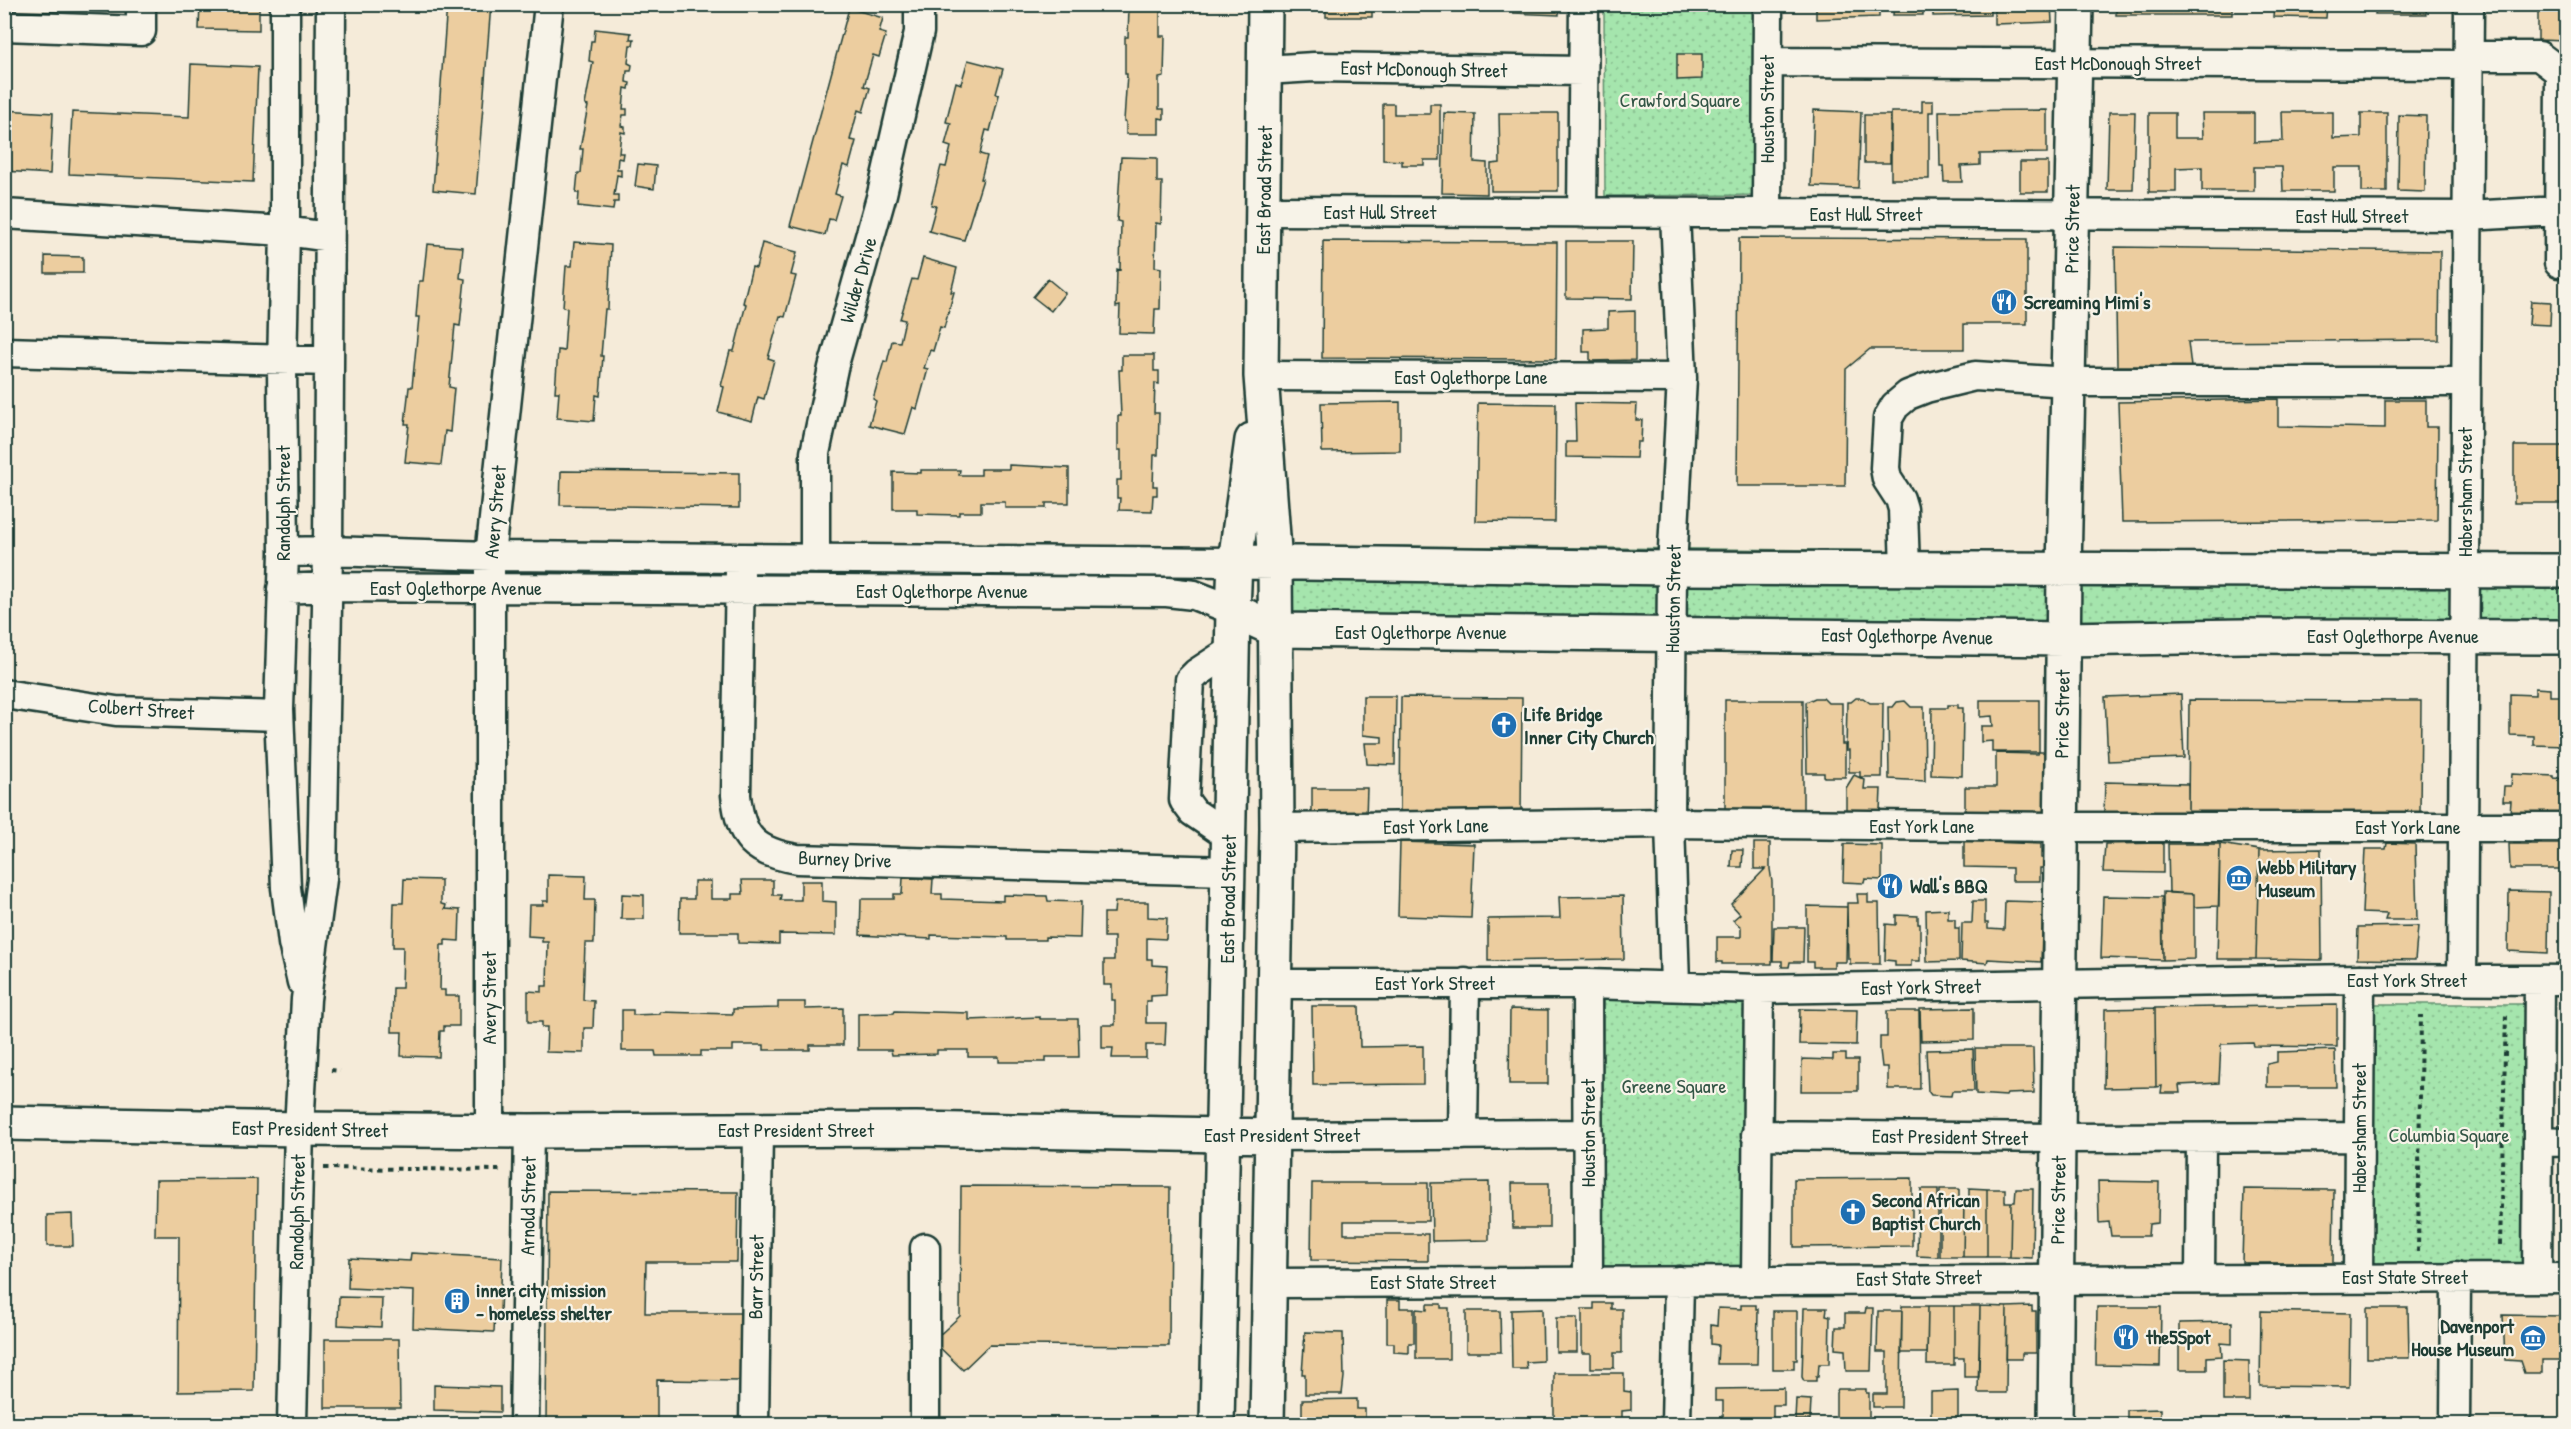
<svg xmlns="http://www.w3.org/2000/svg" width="2571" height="1429" viewBox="0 0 2571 1429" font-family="'Patrick Hand',sans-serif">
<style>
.green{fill:url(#green-dots);stroke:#629170;stroke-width:1.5}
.building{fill:#eccd9f;stroke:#1f3d34;stroke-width:1.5}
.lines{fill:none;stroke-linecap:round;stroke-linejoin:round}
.minor-casing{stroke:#1f3d34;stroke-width:33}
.major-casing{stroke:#1f3d34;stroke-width:38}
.path{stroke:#1f3d34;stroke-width:4;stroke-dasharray:4.5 4.5;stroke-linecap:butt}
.minor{stroke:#f7f3e8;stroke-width:28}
.major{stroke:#f7f3e8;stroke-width:33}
.labels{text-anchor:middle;stroke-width:4.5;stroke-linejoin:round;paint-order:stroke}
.street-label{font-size:20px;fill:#1f3d34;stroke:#f7f3e8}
.park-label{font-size:20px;fill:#335646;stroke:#f7f3e8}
.poi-label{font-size:20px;font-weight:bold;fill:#1f3d34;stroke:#f7f3e8;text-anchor:start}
</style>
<defs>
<pattern id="green-dots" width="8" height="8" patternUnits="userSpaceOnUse" patternTransform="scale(1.5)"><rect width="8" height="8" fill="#a5e5ad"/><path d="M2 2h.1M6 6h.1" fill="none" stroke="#8ec595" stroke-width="1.8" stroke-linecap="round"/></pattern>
</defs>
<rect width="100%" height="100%" fill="#f5ebd9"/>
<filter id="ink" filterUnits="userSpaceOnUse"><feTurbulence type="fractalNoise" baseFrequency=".0167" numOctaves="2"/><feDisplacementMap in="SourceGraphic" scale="12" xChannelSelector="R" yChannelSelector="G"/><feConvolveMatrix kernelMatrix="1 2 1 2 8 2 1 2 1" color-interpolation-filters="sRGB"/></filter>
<g filter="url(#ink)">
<path class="green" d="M1604,5H1756V195L1605,196Z
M1288,545L2566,557V643L1293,642Z
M1603,997H1746L1744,1266H1602Z
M2373,1004H2524V1266H2373Z"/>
<path class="building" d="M200,4H259V30L199,29Z
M447,4H491L476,194L433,190Z
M1125,4H1165L1160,5V36H1165L1164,77L1159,78V109H1164V119L1159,118V134H1126V122L1124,121L1127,74H1125V37H1128L1129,8H1125Z
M1326,4H1372V17H1326Z
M1514,4H1559V15L1513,13Z
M1816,4H1879V17L1816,19Z
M1894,4H1923V15H1893Z
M1933,4H1990V15L1933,16Z
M1994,4H2051L2052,22L1994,24Z
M2116,4H2232V15H2116Z
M2274,4H2327L2326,18L2273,17Z
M2376,4H2427L2426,14H2375Z
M2538,4H2566V41L2538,40Z
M849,8L883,18L879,32L886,34L879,57L873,55L864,86L870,88L863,112L858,110L850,140L856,141L849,167L843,165L835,194L841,196L834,220L829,219L825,235L790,226Z
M595,29L631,33L630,39H634L633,45H630L628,63L632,65L631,71H627L626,82L630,83L629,89L625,88L623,109H627V115H623L621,126L625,127V133L621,132L619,153H623L622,159L618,158L617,169H621V176L617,175L614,195H618V202H614L613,210L578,206L579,193H576L578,173H581L583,149H580L588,106L585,105L593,62L589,61L591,41H594Z
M1677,54H1702V79L1677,80Z
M968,60L1003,69L996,94L999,95L990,131L986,130L980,154L987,156L981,179H983L964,240L929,231L936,206L931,205L941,166L946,167L951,147L945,145L951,123L946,122L956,82L961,84Z
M191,64L258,67L253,182L69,174L72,112L189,117Z
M1922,101H1933V112H1929V179H1891V112H1922Z
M1383,104H1394V114H1430V104H1440V160H1424V165H1402V161L1383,160Z
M4,110L53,113L50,174L4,171Z
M1814,110L1861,112L1858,188L1811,186Z
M2047,110V153L1980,154V165L1961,166L1962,182H1944L1943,166H1940L1939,111Z
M2109,112H2135L2133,190H2107Z
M2282,112H2333V138L2361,137V113H2387V192H2362V167H2334V191H2283L2282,167H2254V191H2202V167L2176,168V192H2149V113H2175V138H2203L2202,113H2254V142L2283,141Z
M1444,113L1475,114L1474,162L1487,163V194L1442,193Z
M1499,113H1558V191H1491V164L1500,163Z
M1864,115H1890V163H1864Z
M2399,115L2426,116L2425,192L2398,191Z
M1121,157L1157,158V182H1162L1161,224L1156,223L1155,267L1161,268L1160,309H1155L1154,334L1119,333L1120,306L1116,307L1117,269L1120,270L1121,222L1117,221Z
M2020,162H2048V192H2020Z
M638,164L656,166L654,189L635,186Z
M1739,238L2027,239V324H1964V349H1870L1846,369L1845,486H1737Z
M1323,241L1557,242L1556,359L1322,358Z
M1566,241H1633L1632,299L1566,298Z
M574,242L611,245L608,309H605L601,356H603L600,396L596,395L594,421L557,418L559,392H555L558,350L564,351L567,308L563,307L566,266H572Z
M762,243L797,252L791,275L796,276L785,317L780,316L768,358L774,360L764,399L758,397L752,421L718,412L724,387L721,386L730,351H734L746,304L743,303L752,267L756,268Z
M427,244L463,247L460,278L465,279L460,326L455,325L449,387L454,388L450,432L445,431L441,465L405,462L409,424H405L409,387H412L419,317H416L419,281H423Z
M2115,247L2440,251L2439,340L2188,342L2191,367L2117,366Z
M45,256L83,257V273H45Z
M923,258L957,268L951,292H954L944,328L940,327L933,351L930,350L924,368L928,369L917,409L913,407L905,434L869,425L876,401L873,399L884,361L887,362L892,341L900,342L905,320L900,319L912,279L917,280Z
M1048,279L1065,293L1051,311L1033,297Z
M2531,301L2551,302L2550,325L2529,324Z
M1635,311V360L1590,361V352H1583V329L1608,328V312Z
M1122,355H1154V371H1159V384L1155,383L1154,413H1159L1158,455H1154L1153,486H1157V495H1153L1152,511L1119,510L1120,498H1117V480H1121V450H1118V416H1121L1119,370H1122Z
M2278,399V426L2385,428V400H2426V427H2438L2437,520L2122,522L2118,402Z
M1400,402V451L1322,452L1321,403Z
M1478,403L1556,404L1555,522L1476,521Z
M1575,403L1637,404L1636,420H1642L1641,442H1637L1636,458L1566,457V442H1576Z
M2514,446H2566V503H2514Z
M1009,465L1069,468V503H1046V508H1005V502H981V512H959V515L917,514V509H893V472L921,473V470H960L959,475H981V469H1009Z
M561,471L739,473V508L560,505Z
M2535,688L2550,689V696H2566V746L2534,745V736L2510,735V694L2535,695Z
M2181,694L2184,758L2108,761L2105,697Z
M1363,696H1396L1395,765L1367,764L1365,743H1382V737L1363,735Z
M1401,697L1522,698L1521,815L1400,814Z
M1815,698H1823L1828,703H1842V744H1845V777H1824V773H1807L1806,702Z
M1856,698H1863L1870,703H1883L1882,777H1860V772H1849V750H1846L1847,702H1851Z
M1725,700H1803V813H1725Z
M1980,700H2039V752H1992V741L1981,742V726H1993L1992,716L1980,717Z
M2189,700L2421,701L2420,815H2188Z
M1905,701L1911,707H1924L1925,781L1889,779L1888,707H1893L1897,702Z
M1948,705H1958V708H1963L1962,776L1931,775L1932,708H1948Z
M2038,752H2046L2045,816L1965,814V787H1996V753L2038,754Z
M2512,774L2554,776V778L2566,779V815L2510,814L2511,801H2503L2504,786H2511Z
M1854,775L1865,780L1864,789H1881L1880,811H1846V788Z
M2105,782L2188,784V815L2104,813Z
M1312,788H1367L1366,817L1312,816Z
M1964,841L2041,844V858L2045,859V868H2040V881H2012V868L1964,867Z
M1400,842L1474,844L1471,918L1398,916Z
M1754,843H1770V869L1772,882V964H1722V962H1717V937H1741V927L1733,920L1740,914L1731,904L1765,869H1754Z
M2163,843V873L2103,872L2105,844Z
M2387,843L2415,844L2417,920H2385L2387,914L2362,913L2365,849H2386Z
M1844,844L1882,845V880L1865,879L1864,883L1843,882Z
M2168,844H2220L2219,906L2194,907V894L2169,893Z
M2220,844L2259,850L2256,959H2217Z
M2509,844H2566V869H2510Z
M2321,849L2322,960L2256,959L2259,850Z
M1732,850H1743L1742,867H1731Z
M548,875L586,876L585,900H595L594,943H585L583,1000L594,1001L593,1028H584V1053L546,1052L547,1027H542V1022H528V991L542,992V986H547L548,942H542V937L528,936L529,905H543V901H548Z
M903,878L933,879L932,894H942V899L1003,901V895L1047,896L1048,901L1081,902L1080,938L1045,937V940H1007V937L931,935V939L860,935L861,899H894V894H902Z
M404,879L441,880V904L446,905L445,909L460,910L459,941L445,940V945H441L440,990H445V996H459V1026H444V1031H440L439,1057L401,1056L402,1032H392L393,988H402L403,947H393L394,903H403Z
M742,880H773V895H781L780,900H801V881H822V901L836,902V935L779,934V944L738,943V933H679L680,899H694V881H711V899H732V894H743Z
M2509,891L2549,892L2548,953L2508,951Z
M2163,892L2194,894V959L2163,960Z
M622,894L644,895V919H621Z
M1857,894H1868V903H1879L1880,964H1850V959H1848L1847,903H1858Z
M1623,896L1624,959L1488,961V919L1560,918L1559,897Z
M2103,896L2162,897L2163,960L2101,958Z
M1973,901H1985V923H1988V929L2004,930L2005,901L2043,902L2041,962L1988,959L1987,963L1961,961L1962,923H1972Z
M1115,902H1148V917L1167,918L1166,939L1147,938V959H1152V965L1167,966L1166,995L1151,996V1001H1146V1023H1166L1165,1045H1146V1058H1112L1113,1048H1102V1025H1115V1000H1112V985H1104V960H1114V937H1104V913H1114Z
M1807,906L1847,907L1846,962H1834V967H1813V962H1807Z
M1948,909V919H1955V928H1959V961L1927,962L1926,910Z
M1896,915L1918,916V924H1920V961H1911V966H1895V961L1885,960L1886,924L1896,925Z
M2418,926L2415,960L2357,959L2358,927Z
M1774,927H1804L1803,962H1790L1789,967H1782V961H1773Z
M778,1002H805V1009L843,1008V1045H810V1050H764V1045H733V1051H701V1056H656L655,1051H622V1010H633V1015L660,1014V1012L733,1014V1009L778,1008Z
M2337,1005V1047L2254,1046L2253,1043L2221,1044L2219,1083L2179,1085L2180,1093H2161L2162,1086L2156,1087L2155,1008Z
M1312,1006H1359L1360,1047L1423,1046V1084L1313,1085Z
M1974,1008V1040L1921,1041L1920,1009Z
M2155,1008L2156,1087L2104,1088L2105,1009Z
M1510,1009L1548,1010V1084H1509Z
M1800,1009L1857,1010L1856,1045L1799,1044Z
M895,1011L969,1013V1020L1040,1017V1019H1078L1079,1057H1046V1062H999V1057H968V1050H937V1054L892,1055L891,1050H858V1014L894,1013Z
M1887,1011H1919L1920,1089H1888V1067H1882L1880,1050V1037H1887Z
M1975,1048H2033L2034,1093L2007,1094L2006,1096L1976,1094Z
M1973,1049L1974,1091H1952L1951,1096L1931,1095L1928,1091L1926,1050Z
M2335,1050L2336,1087H2267V1064L2277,1062V1052Z
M1833,1054H1846V1060H1858V1091H1801L1802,1059L1833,1060Z
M1912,1178V1246L1794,1247V1179Z
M257,1179L254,1391L178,1392L179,1236H155L156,1180Z
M2098,1181L2159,1182L2158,1223L2149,1224L2148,1236H2111L2109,1222L2099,1223Z
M1489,1182V1240L1432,1241L1431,1183Z
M1312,1183H1428V1221H1344V1234H1428V1261L1311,1260Z
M1512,1183H1549V1228H1513Z
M961,1186L1170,1187L1169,1346L989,1345L963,1370L933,1341L960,1316Z
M1969,1188L1987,1189V1257H1963L1964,1201H1969Z
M1921,1189H1938V1257L1917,1256L1918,1200H1921Z
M1940,1189H1959V1201H1964L1963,1257H1940Z
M1987,1189H2005V1202H2011L2010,1257H1987Z
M2016,1189H2033L2032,1258L2010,1257L2011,1202H2015Z
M2244,1189L2334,1190L2333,1263H2242Z
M548,1191L738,1192L737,1262H646L645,1313H744L743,1381L657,1380V1424H546Z
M72,1214L73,1246H47V1215Z
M411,1253L502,1258L500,1312H495L494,1332L413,1328L414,1291L348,1288L349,1258L410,1261Z
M339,1297L382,1298L381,1327L338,1325Z
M1387,1300H1400V1308H1414V1343H1409V1353L1394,1352V1343H1387Z
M1594,1303H1611V1309H1622V1353H1614V1368H1591V1353H1582V1309H1594Z
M1427,1304H1441V1308H1449V1359H1416V1309L1427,1310Z
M1741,1305H1756V1309H1758L1757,1364H1717L1718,1345L1711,1344V1325L1717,1326L1718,1308L1741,1309Z
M1902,1306H1928L1927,1353H1901Z
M1928,1306H1954V1365H1927Z
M1954,1306H1980L1979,1377H1964V1358H1954Z
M1980,1306L2007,1307L2006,1393H1978Z
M2032,1306V1311H2036V1353H2022V1359H2006L2007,1307Z
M2097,1307H2161L2160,1366L2096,1365Z
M1804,1308H1827L1826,1315L1830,1316L1829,1364H1819L1818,1377H1816V1381H1804L1802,1377Z
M1866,1308H1873L1871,1371H1846L1845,1350L1835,1349L1836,1327H1845V1313H1865Z
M2367,1308H2408L2409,1358H2367Z
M1542,1309L1543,1361L1526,1362L1527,1369H1512L1511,1310Z
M1466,1311H1500L1501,1352H1466Z
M1773,1311H1797V1360H1794V1369H1773Z
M1878,1311H1902L1901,1407H1873V1394H1887V1352H1877Z
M2261,1311L2350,1313L2349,1387L2260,1386Z
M2503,1315L2561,1316L2563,1360H2542V1373H2524L2520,1361L2505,1360Z
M1556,1318H1577V1352H1556Z
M2232,1322V1344L2221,1343L2222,1356L2207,1357V1370H2179V1323Z
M1305,1332L1343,1333L1344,1377L1342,1394H1305V1374H1302Z
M325,1339H399L400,1408H325Z
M2223,1360L2249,1361V1401H2223Z
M1554,1373H1624V1391L1631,1392V1410L1622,1411V1424H1554Z
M434,1385L500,1387V1412L434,1410Z
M1784,1388V1405H1773V1424H1723V1401H1715V1389Z
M1838,1389H1866V1393H1869V1424H1836V1393Z
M1958,1391V1418L1931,1419V1392Z
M1357,1399V1409H1365V1424H1302V1400Z
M1796,1399L1811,1400L1810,1420H1795Z
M2160,1409V1424H2127V1410Z"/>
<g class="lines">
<defs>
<path id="minor" d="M285,4V231L282,368L284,552L279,709L286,888L293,943L302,982
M4,26L141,31V4
M2468,56H2539L2560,72L2559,263
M1768,62L2468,65
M1265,70L1314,67L1583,71
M1264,211L2467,216L2559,211
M1582,213L1584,4
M1675,213L1682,378L1672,568L1670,823L1675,985
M4,214L285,231L329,237
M1767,214L1768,4
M4,352L328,361
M1261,376L1682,378
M284,552L328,551L490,556L1235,562
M815,559V453L833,368L882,194L919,32V4
M1905,569L1903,509L1900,499L1887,479L1885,468L1888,418L1895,406L1908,395L1926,388L1975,376L2069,382H2466
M740,570L736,795C740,838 754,852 797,859L1229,871
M282,589L327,587L1167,592L1194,595L1233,610
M4,694L116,711L279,716
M1277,828L1670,823L2061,827H2566
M1230,837L1193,812L1184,800L1190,680L1197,673L1232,650
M2462,980L2469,4
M1276,984H1587L1759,989L2360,979L2566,980
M1587,984L1588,1281
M490,1130V556L549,4
M1463,1135L1465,983
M1756,1135L2058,1138L2359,1137
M1273,1136L1588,1134
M2538,1141L2566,1142
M925,1248V1424
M2200,1277L2201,1138
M2358,1277L2360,979
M2537,1278L2539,980
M1756,1280L1759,989
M1271,1283C1703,1279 2135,1276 2566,1278
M292,1424L299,1129L306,999L322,879L328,551L331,4
M524,1424L529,1131
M754,1424L758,1130
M1676,1424L1679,1281
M2455,1424L2456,1277"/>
<path id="major" d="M1265,4L1261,376L1275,563L1277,828L1267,1424
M1235,562L1672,568L2566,571
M1233,610L1276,630L2063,639L2243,636L2566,637
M4,1123L299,1129L529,1131L916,1129L1273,1136
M1217,1424L1233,610L1235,562L1252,440
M2055,1424L2064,570L2076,4"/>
</defs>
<use href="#minor" class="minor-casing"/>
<use href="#major" class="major-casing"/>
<path class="path" d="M331,1070L340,1071
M324,1168L500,1170
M2500,1245L2506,1015
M2418,1252L2421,1015"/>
<use href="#minor" class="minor"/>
<use href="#major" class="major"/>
</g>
</g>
<defs>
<symbol id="restaurant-disc" viewBox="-11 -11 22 22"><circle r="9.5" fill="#1f6fb2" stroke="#f7f3e8"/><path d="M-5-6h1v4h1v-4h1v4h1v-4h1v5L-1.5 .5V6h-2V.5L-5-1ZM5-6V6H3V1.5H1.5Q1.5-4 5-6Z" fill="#fff"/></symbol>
<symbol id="church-disc" viewBox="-11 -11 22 22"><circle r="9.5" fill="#1f6fb2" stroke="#f7f3e8"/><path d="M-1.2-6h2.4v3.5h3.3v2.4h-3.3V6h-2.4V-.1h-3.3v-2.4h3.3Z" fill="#fff"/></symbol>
<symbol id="museum-disc" viewBox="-11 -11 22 22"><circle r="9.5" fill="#1f6fb2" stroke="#f7f3e8"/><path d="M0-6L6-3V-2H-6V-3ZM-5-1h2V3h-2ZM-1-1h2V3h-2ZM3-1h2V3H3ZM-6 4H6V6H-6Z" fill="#fff"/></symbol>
<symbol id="building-disc" viewBox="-11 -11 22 22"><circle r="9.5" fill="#1f6fb2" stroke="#f7f3e8"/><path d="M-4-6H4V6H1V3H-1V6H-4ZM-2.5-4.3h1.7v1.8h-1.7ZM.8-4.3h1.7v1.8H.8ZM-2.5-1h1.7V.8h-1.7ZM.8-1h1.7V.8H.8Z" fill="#fff"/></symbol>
</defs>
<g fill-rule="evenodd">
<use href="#restaurant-disc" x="1989" y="287" width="30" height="30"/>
<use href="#church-disc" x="1489" y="710" width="30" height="30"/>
<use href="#museum-disc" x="2224" y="863" width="30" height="30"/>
<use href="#restaurant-disc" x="1875" y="871" width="30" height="30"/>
<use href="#church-disc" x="1838" y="1197" width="30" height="30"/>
<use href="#building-disc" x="442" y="1286" width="30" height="30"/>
<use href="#restaurant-disc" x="2111" y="1322" width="30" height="30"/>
<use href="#museum-disc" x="2518" y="1323" width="30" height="30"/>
</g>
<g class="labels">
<g class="street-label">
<text x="2118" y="70">East McDonough Street</text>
<text transform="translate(1424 69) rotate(1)" y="7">East McDonough Street</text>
<text transform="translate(1767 109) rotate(-90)" y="7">Houston Street</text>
<text transform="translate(1264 190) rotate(-89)" y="7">East Broad Street</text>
<text x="1380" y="219">East Hull Street</text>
<text x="1866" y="221">East Hull Street</text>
<text x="2352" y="223">East Hull Street</text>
<text transform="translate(2072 229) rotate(-89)" y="7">Price Street</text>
<text transform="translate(858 280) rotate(-74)" y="7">Wilder Drive</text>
<text x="1471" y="384">East Oglethorpe Lane</text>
<text transform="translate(2465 492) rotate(-90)" y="7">Habersham Street</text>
<text transform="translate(283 503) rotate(-90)" y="7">Randolph Street</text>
<text transform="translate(495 512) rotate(-85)" y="7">Avery Street</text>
<text x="456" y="595">East Oglethorpe Avenue</text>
<text x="942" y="598">East Oglethorpe Avenue</text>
<text transform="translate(1673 599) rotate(-89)" y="7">Houston Street</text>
<text x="1421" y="639">East Oglethorpe Avenue</text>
<text transform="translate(1907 636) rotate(1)" y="7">East Oglethorpe Avenue</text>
<text x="2393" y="643">East Oglethorpe Avenue</text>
<text transform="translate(141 709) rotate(4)" y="7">Colbert Street</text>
<text transform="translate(2062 714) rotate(-89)" y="7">Price Street</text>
<text transform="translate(1436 826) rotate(-1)" y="7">East York Lane</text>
<text x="1922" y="833">East York Lane</text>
<text x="2408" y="834">East York Lane</text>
<text transform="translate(845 859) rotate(2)" y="7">Burney Drive</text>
<text transform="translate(1228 899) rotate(-89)" y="7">East Broad Street</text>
<text x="2407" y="987">East York Street</text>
<text x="1435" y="990">East York Street</text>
<text transform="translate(1921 987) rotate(-1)" y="7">East York Street</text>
<text transform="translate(489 998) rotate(-90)" y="7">Avery Street</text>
<text transform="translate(2359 1128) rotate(-90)" y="7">Habersham Street</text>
<text transform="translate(310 1129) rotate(1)" y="7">East President Street</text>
<text x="796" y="1137">East President Street</text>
<text transform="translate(1588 1133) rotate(-90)" y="7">Houston Street</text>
<text x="1282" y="1142">East President Street</text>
<text transform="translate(1950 1137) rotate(1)" y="7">East President Street</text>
<text transform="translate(2058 1200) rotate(-89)" y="7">Price Street</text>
<text transform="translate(528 1206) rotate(-89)" y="7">Arnold Street</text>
<text transform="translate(297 1212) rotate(-89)" y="7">Randolph Street</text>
<text transform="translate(756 1277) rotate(-89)" y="7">Barr Street</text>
<text x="2405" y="1284">East State Street</text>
<text transform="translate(1919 1278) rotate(-1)" y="7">East State Street</text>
<text x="1433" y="1289">East State Street</text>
</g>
<g class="park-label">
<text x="1680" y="107">Crawford Square</text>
<text x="1674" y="1093">Greene Square</text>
<text x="2449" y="1142">Columbia Square</text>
</g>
<g class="poi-label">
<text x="2024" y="309">Screaming Mimi's</text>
<text x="1524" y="721">Life Bridge<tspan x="1524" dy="23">Inner City Church</tspan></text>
<text x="2258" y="874">Webb Military<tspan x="2258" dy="23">Museum</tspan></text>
<text x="1910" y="893">Wall's BBQ</text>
<text x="1872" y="1207">Second African<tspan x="1872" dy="23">Baptist Church</tspan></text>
<text x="476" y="1297">inner city mission<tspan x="476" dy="23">- homeless shelter</tspan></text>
<text x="2514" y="1333" text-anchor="end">Davenport<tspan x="2514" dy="23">House Museum</tspan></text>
<text x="2146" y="1344">the5Spot</text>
</g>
</g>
<rect width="2571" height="1429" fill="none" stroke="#f7f3e8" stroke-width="24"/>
<rect x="12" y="12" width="2547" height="1405" fill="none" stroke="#1f3d34" stroke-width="2" filter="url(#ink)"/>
</svg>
